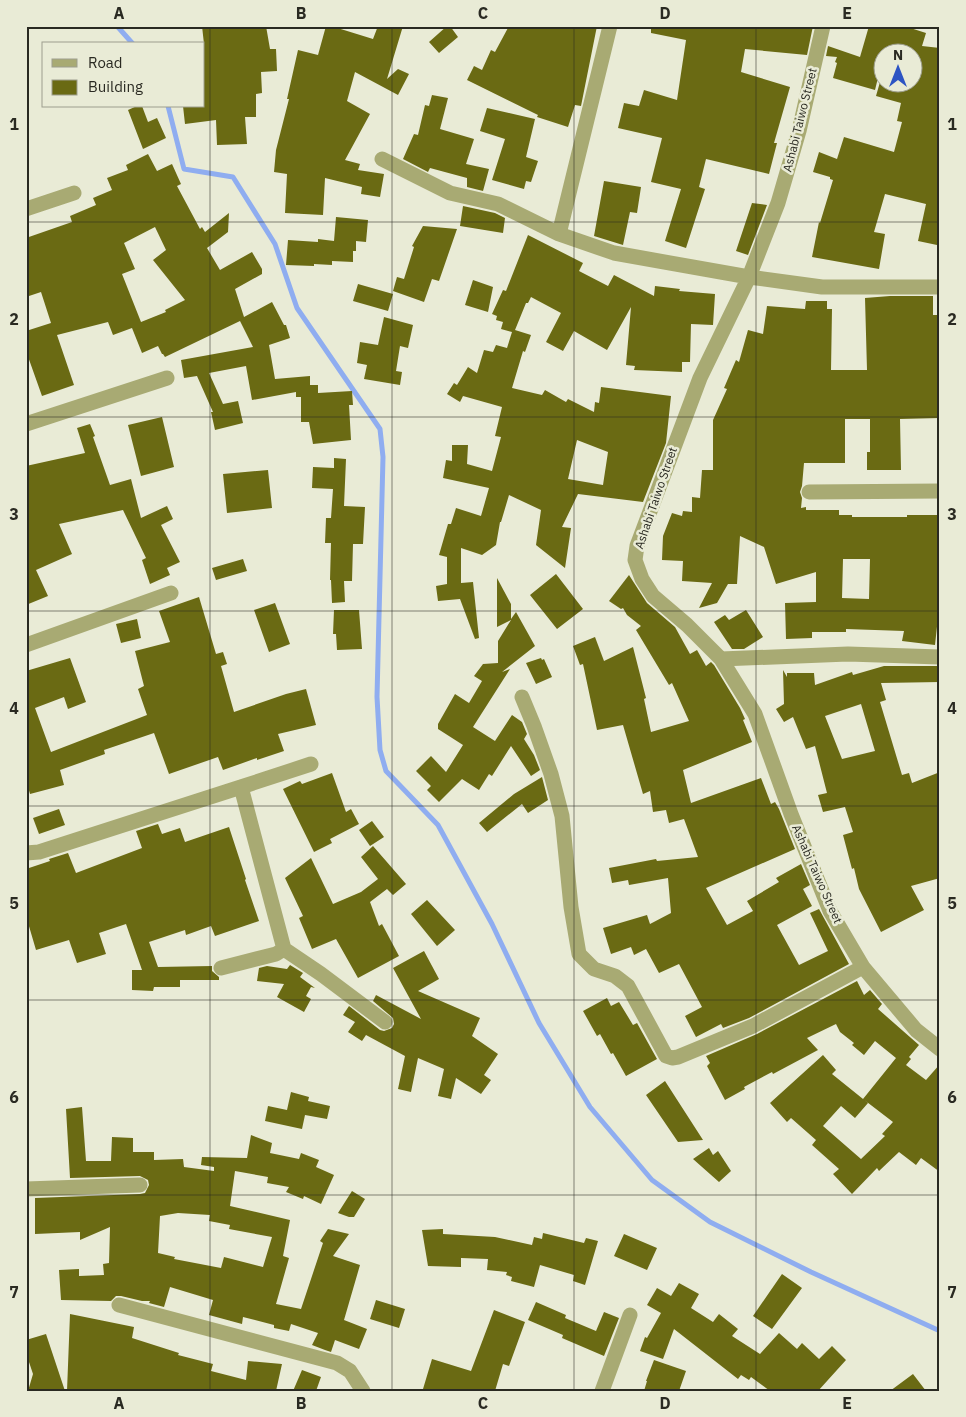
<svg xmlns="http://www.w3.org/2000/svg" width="966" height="1417" viewBox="0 0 966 1417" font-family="'IBM Plex Sans',sans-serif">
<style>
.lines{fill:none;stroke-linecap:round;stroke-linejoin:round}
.stream{stroke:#8fadf0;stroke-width:5}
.building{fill:#6a6a13;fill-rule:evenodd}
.minor{stroke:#a8aa73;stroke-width:15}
.grid{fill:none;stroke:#2a2a22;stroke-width:1;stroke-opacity:0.55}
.labels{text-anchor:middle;stroke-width:5;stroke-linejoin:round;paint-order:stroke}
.street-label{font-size:12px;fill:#2a2a22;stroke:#e9ebd6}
.neatline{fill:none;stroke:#2a2a22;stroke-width:2}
.grid-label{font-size:16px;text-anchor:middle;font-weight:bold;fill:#2a2a22}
</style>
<rect width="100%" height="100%" fill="#e9ebd6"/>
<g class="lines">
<path class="stream" d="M117,26L133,44
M168,106L184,169L233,177L275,244L297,308L380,429L383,457L377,697L380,750L386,771L438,825L492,924L539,1023L590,1107L652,1180L710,1222L811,1272L940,1331"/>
</g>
<path class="building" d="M202,26H247L248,29L266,26L270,49H276L277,71L261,72L262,93L256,94V117H245L247,144L217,145L216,120L185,124L183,106H204V44Z
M326,26H331L373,39L378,26H403L387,79L398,69L409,74L398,95L355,72L347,101L370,114L345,160L360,164L358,170L384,174L380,197L361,194L362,187L325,178L323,215L285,213L287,174L274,172L276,150L289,99H287L298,50L318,55Z
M447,26H450L458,37L439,53L429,42Z
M509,26H597L581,106L575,105L568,127L537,117L538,115L467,80L474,66L482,70L491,50L495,52Z
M651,26H813L807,55L745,49L741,72L790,87L774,143H777L769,174L706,159L699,187L705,189L686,248L665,241L681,189L651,182L662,138L618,128L624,103L639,106L644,90L677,100L686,40L651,33Z
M869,26H904L926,33L922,46L940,48V236L937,245L918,241L926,204L885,194L874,232L885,234L879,269L812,257L819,222L820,223L833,180L830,179V177L813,172L819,152L837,159L844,137L894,152L902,122L897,121L901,103L876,96L880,82H914V52H897L885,49L875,90L833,78L837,63L835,62L837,57L826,56L828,46L860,57Z
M432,95L448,98L440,129L474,139L466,164L489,169L483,191L467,187V178L430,168L428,172L403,159L414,134L418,135L425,105L429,106Z
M137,106H142L148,122L157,118L166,138L143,149L128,110Z
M487,108L535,119L526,157L538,161L531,182L526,181L524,189L492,180L505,139L480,131Z
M148,154L157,171L172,164L181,184L177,186L200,229L202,227L205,232L229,213L228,232L207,248L220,270L252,252L262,269V274L235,289L244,317L272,302L284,325H286L290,338L269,345L275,379L310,376V385H318V393L352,391L353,405H349L351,440L313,444L309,422H301V397H296V392L252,400L246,366L209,373L223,404L238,401L243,423L215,430L211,412H213L197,376L184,378L181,360L253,347L240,321L165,357L163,354H162L158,346L142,353L132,328L113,335L108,322L57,335L74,385L42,396L26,351V331L51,323L41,292L26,297V238L72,222L70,216L96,205L93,198L112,190L107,178L128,170L126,165ZM155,227L166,250L153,260L185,300L165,310L166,312L141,322L122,274L135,269L124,243Z
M604,181L641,187L637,213L630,212L623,245L594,236Z
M752,203L767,205L748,255L736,251Z
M463,206L495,213L505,218L503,233L460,226Z
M336,217L368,220L366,242L356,241V251H353V262L332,261V265L314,264V266L286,265L288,240L318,242V239L334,241Z
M423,226L457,229L439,281L432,279L424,302L393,291L397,277L404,279L414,247L412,246Z
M528,235L583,263L579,271L608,286L614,275L654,296L655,286L680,289L679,291L715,294L713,325L691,324L690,362H682V372L634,370L635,366L626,365L631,307L607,350L574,331L563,351L546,342L561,313L531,297L528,303H526L515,330L531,335L525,352L523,351L512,388L542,395L545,390L566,402L568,399L594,412L595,402L599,403L601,387L671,396L666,443L643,502L578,494L562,527L571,528L565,568L536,545L541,510L509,495L501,522H500L496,545L482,555L461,548V583L473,582L479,638L475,639L460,599L438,601L436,586L447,584V557L439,555L448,524H451L456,508L481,516L489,488L443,478L446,460L452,461V445H468L467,464L492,471L501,437L495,436L502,407L463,396L460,402L447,394L454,383L457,385L468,367L477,373L484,350L493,352L496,345L507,348L512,332L501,329L503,322L496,320L497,316L492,314L503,290L506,291ZM577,440L608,452L603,485L568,479Z
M473,280L493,287L488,312L465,305Z
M358,284L393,294L388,311L353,301Z
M890,296H933V315H940V418L900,419L901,470H867V452H870V419H845V463H804L802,486L800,492L802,498L801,508L806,507V510H839V515H852V517H907V515H937V556H940V599L935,645L902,641L904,631L846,629V632H812V638L786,639L785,603L816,602V572L776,584L764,547L740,536L737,584H728L717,603L699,608L712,583L682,581L683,561L662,560L663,536L672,513L682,516L683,511L692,512V497L700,498L702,470H713V420L727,389L724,388L736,360L739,362L748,330L763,334L767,306L805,309L806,301H827V309H832L831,370H867L865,298ZM843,559H870L869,599L842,598Z
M384,317L413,325L408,348L400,346L396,371L402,372L400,385L364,379L367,365L357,363L360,342L378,345Z
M162,417L174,467L141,476L128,425Z
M90,424L95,436L93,437L110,485L131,479L141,518L167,506L173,519L161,525L180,562L167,568L170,575L150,584L142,560L146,558L123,510L59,524L72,554L36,570L48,596L26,605V466L85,453L77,428Z
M334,458L346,459L344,506L365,507L363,544H353L352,581H344L345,602L332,603L331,580H330L331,543H325L326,518H331L333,489L312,488L313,467L334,468Z
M268,470L272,508L227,513L223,474Z
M243,559L247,571L216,580L212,568Z
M556,574L583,609L557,629L530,595Z
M629,575L647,603L675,627L690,654L697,650L706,666L711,662L714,665L740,708L745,719L743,720L752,742L683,770L691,803L761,778L771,804L775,802L779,809L795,849L706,888L727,925L753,911L747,901L779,882L776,878L801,864L810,885L803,889L812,906L777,925L799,965L828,951L810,913L819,909L849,964L749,1018L723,1028L721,1024L696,1037L685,1016L702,1007L679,964L659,973L646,949L634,955L631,947L611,954L603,928L647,915L650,924L671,913L668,878L629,885L628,880L612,883L609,868L656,859L657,861L698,857L684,819L669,823L666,810L653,812L650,791L643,794L623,725L597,730L583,664L580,665L573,646L595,637L604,661L633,647L646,698L644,699L651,732L689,721L672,683L669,685L636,630L641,626L627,615L623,608L621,609L609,601Z
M497,578L511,604V619L516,612L535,646L502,672L510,669L473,727L495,741L512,715L522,722L527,734L524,739L534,755L540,770L531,776L511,746L492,776L489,774L479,790L462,779L439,802L427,790L431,786L416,771L431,756L446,772L463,745L438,729V724L455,694L469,703L482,681L474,676L483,664L498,663V641L511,620L497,627Z
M199,597L216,654L223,652L227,664L221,666L234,712L286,694L306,689L316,725L278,734L284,751L257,760V758L223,770L218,757L169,774L154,733L104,750L105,754L60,770L64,785L30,794L26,780V671L70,658L86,702L68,709L64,697L35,708L51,752L147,715L138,689L144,686L135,651L170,642L159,611Z
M275,603L290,644L269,652L254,610Z
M334,610H359L362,649L337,650L336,634H333Z
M746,610L763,637L744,649H732L714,622L725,615L729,620Z
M137,619L141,638L121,643L116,624Z
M541,658L542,660L544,659L552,677L536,684L526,663Z
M884,666H940V682L881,683L886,700L880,702L902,775L909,773L912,783L940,772V878L911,886L924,910L881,932L859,889L854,868L852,869L843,835L853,832L845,807L823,812L818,795L827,793L815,746L806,749L793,717L784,722L776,709L784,704L783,670L787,677V673H814L815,685L852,672L853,675ZM861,704L875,751L842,759L825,716Z
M332,773L346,812L351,809L359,824L330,839L332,843L314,852L283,789L300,781L302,784Z
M542,777L548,800L528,813L522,804L487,832L479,823L514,794Z
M59,809L65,825L39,834L33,818Z
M372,821L384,837L370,846L359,830Z
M158,824L162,834L180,828L185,842L229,827L246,879L245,880L259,921L215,936L211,926L186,935L185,930L149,942L158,967L212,966V971L219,977V980H180V987H154L153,991L132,990V970H142L126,924L99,933L106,954L77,963L69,940L36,950L26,916V869L50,861L49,859L68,853L76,873L142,848L136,831Z
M373,846L406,884L393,895L387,889L370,902L379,926L382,924L399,956L358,978L336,939L312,949L299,918L303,916L285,878L311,858L333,904L361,892L378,879L361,857Z
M427,900L455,930L437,946L411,914Z
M424,951L439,979L418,991L480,1018L472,1036L498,1054L484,1075L491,1080L481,1094L456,1078L451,1099L438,1096L444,1069L418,1058L411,1092L398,1089L405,1056L366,1035L362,1041L348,1032L355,1022L343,1015L349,1006L380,1030L384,1031L392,1028L394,1024L393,1018L373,1001L376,995L421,1019L393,968Z
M290,965L303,973L300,977L315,988L311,987L306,996L311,999L304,1012L277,997L284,984L257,981L259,968L267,966L287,969Z
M857,981L864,995L870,990L882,1004L878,1009L919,1045L909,1057L911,1059L906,1065L926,1080L940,1064V1172L921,1158L916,1165L899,1152L879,1171L877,1168L852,1194L833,1174L839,1169L812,1145L816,1140L791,1118L787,1122L770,1103L823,1055L836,1070L832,1074L868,1103L855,1118L841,1106L823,1126L861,1159L885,1136L882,1134L893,1122L863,1099L896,1058L875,1041L864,1055L852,1045L854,1043L840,1032L836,1024L807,1038L818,1050L773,1074L772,1072L744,1087L745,1089L725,1100L707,1066L710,1063L706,1056L757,1034Z
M607,998L611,1006L619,1002L633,1025L637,1023L657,1059L626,1076L613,1053L611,1054L600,1034L597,1036L583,1011Z
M665,1081L703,1140L678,1142L646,1095Z
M291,1092L309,1097L308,1101L330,1106L327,1119L305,1115L302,1129L265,1121L268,1106L287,1110Z
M82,1107L86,1161H111L112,1137L133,1138V1152H154V1160L183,1159L184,1167L214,1171V1167L201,1165L202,1157L247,1158L251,1135L272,1143L270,1153L299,1159L301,1153L319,1160L316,1167L334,1175L321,1204L304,1196L303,1199L286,1192L289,1187L267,1183L268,1177L235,1171L230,1206L290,1220L283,1256L289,1258L276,1304L301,1309L323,1243L320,1241L328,1229L349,1234L333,1256L360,1265L344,1320L367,1329L359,1349L335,1340L331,1352L325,1350L312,1345L318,1333L291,1324L289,1331L274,1328V1325L243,1317L242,1324L209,1315L213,1300L170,1287L164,1307L149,1303L150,1301H142L121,1296H116L111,1301L61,1300L59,1270L79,1269V1276L104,1275L103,1264L109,1263L110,1227L80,1240V1232L35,1234V1198L140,1194L145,1193L149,1185L148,1180L140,1176L70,1178L66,1109ZM178,1213L210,1215L209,1221L230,1225L229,1229L272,1237L263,1267L224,1257L221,1268L174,1259L175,1257L158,1253L160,1216Z
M709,1148L713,1155L718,1151L731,1171L719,1182L693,1159Z
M352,1191L365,1199L354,1217H349L338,1213Z
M443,1229V1234L495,1237L532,1245L534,1237L542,1239L543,1233L584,1243L586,1238L598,1241L585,1285L573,1281L574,1275L540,1265L534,1287L511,1281L512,1277L506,1275L507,1272L487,1270L488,1259L461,1258V1267L428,1266L422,1230Z
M624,1234L657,1248L647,1270L614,1256Z
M782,1274L802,1288L772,1329L753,1316Z
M679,1283L699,1294L691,1308L713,1322L719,1314L738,1329L732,1336L760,1354L779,1333L797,1349L802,1343L819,1359L832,1346L846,1360L818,1391H770L751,1377L749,1380L741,1375L738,1379L674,1329L663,1359L640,1351L645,1337L647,1338L661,1313L647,1305L657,1288L671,1296Z
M376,1300L405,1309L399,1328L370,1319Z
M536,1302L566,1315L565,1318L596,1331L604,1312L619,1318L604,1356L562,1338L563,1335L528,1320Z
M494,1310L525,1322L509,1366L503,1364L495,1391H431L423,1389L432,1359L471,1371Z
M70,1314L134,1327L132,1338L179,1353L178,1355L213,1364L211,1371L246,1380L248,1361L282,1364L276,1391H67Z
M46,1334L65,1391H28L33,1374L26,1353V1340Z
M654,1360L686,1371L679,1391H644L647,1381H646Z
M302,1370L321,1377L316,1391H293Z
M913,1374L926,1391H890Z"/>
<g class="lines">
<path class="minor" d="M610,26L559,234L614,253L749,277L822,287H940
M823,26L799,131L778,203L749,277L700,378L637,546L635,560L642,579L653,596L687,625L721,659L755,714L791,814L830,911L863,967L916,1030L940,1049
M382,159L450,193L498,204L559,234
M26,209L74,193
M26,424L167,378
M809,492L940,491
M26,645L171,593
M721,659L848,654L940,657
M522,697L534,726L551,774L562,816L571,907L579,954L594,969L615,976L628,986L666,1056L672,1058L678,1057L753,1026L863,967
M241,787L311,764
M26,853L39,852L241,787L284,949L276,954L221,968
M284,949L321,974L385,1022
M26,1189L140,1185
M119,1305L337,1363L350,1371L363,1391
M602,1391L630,1315"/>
</g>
<path class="grid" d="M210,26V1391M392,26V1391M574,26V1391M756,26V1391M26,222H940M26,417H940M26,611H940M26,806H940M26,1000H940M26,1195H940"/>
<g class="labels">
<g class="street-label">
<text transform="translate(800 120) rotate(-76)" y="4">Ashabi Taiwo Street</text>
<text transform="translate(656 498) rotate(-71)" y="4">Ashabi Taiwo Street</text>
<text transform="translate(817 874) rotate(66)" y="4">Ashabi Taiwo Street</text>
</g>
</g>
<rect width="966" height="1417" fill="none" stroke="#e9ebd6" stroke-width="55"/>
<rect x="42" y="42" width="162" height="65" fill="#e9ebd6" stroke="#9d9e8e"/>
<rect x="52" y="59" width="25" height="8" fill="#a8aa73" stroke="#9d9e8e"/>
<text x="88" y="68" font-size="15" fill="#2a2a22">Road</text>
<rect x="52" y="80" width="25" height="15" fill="#6a6a13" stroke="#9d9e8e"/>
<text x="88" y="92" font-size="15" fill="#2a2a22">Building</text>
<g transform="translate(898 68)"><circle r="24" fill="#e9ebd6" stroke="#9d9e8e"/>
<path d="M0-4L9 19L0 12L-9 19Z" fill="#2d54c3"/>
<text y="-8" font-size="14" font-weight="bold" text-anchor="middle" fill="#2a2a22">N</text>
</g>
<rect x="28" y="28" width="910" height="1362" class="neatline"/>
<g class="grid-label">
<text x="119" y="19">A</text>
<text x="301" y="19">B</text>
<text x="483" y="19">C</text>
<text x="665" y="19">D</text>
<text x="847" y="19">E</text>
<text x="14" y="130">1</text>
<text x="952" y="130">1</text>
<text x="14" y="325">2</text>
<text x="952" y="325">2</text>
<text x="14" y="520">3</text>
<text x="952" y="520">3</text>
<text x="14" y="714">4</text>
<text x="952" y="714">4</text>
<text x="14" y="909">5</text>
<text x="952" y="909">5</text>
<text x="14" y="1103">6</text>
<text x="952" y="1103">6</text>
<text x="14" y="1298">7</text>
<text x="952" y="1298">7</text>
<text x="119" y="1409">A</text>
<text x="301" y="1409">B</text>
<text x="483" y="1409">C</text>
<text x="665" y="1409">D</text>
<text x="847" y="1409">E</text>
</g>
</svg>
